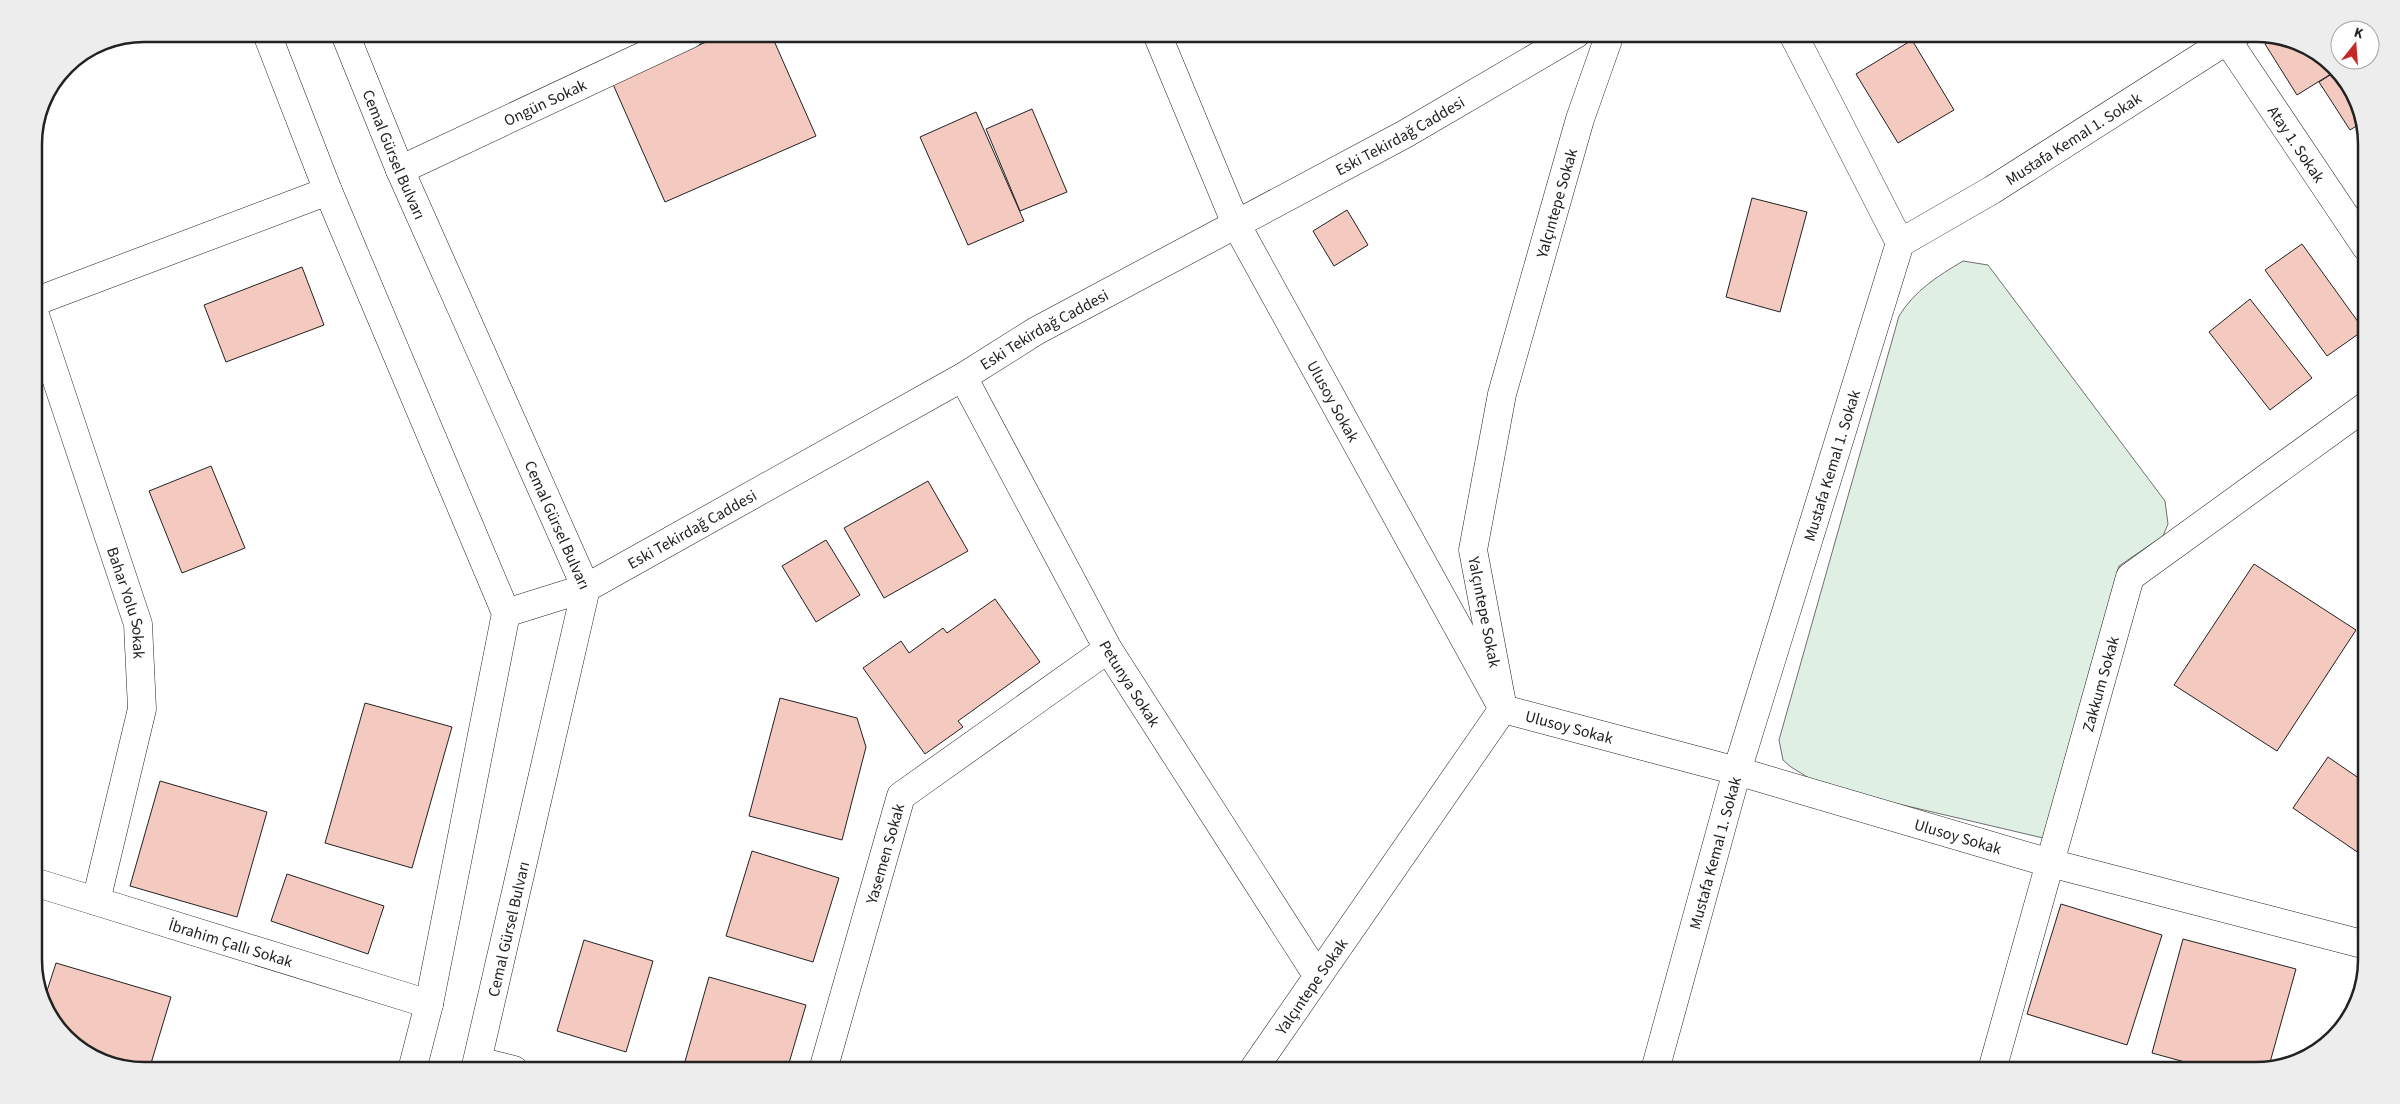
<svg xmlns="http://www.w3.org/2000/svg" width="2400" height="1104" viewBox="0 0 2400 1104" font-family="'Source Sans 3',sans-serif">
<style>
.green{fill:#e0efe3;stroke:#6f6f6f}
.building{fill:#f3c9c0;stroke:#222}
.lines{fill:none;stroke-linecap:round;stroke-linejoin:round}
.street-casing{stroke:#222;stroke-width:29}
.secondary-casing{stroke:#222;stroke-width:29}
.street{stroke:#fff;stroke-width:28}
.secondary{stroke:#fff;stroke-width:28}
.labels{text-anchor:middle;stroke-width:4;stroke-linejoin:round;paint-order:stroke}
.street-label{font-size:16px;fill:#222;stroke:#fff}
.rim{fill:none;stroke:#222;stroke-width:2.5}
</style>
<rect width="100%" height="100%" fill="#fff"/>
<path class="green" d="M1963,261L1988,265L2165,501L2168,524L2163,536L2119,566L2043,838L1822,786L1791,767L1783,760L1779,740L1899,316C1915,290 1938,276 1963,261Z"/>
<path class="building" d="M725,34H771L816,136L665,202L612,82Z
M2275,38L2298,42L2334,72L2297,95L2265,44Z
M1912,40L1954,110L1898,143L1856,74Z
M2335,72L2347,83L2361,123L2350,130L2319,82Z
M1032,109L1067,192L1020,211L986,129Z
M976,112L1024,221L968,245L920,137Z
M2366,165V178L2360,169Z
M1752,198L1807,212L1780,312L1726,297Z
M1347,210L1368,245L1334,266L1313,231Z
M2302,244L2364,330L2327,356L2265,270Z
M302,267L324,325L226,362L204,305Z
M2250,299L2312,378L2270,410L2209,332Z
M211,466L245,548L182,573L149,491Z
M928,481L968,551L884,598L844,528Z
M826,540L860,595L816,622L782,566Z
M2254,564L2356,630L2277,751L2174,685Z
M995,599L1040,662L958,721L963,727L925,754L863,668L901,641L909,653L943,628L947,633Z
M780,698L857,718L866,747L842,840L749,816Z
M365,703L452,727L412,868L325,843Z
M2328,757L2366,783V858L2293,808Z
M160,781L267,812L237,917L130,886Z
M752,851L839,878L813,962L726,936Z
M287,874L384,906L368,954L271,921Z
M2061,904L2162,935L2127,1045L2027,1014Z
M2183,939L2296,969L2269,1066L2256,1070H2214L2152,1053Z
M584,940L653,961L626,1052L557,1031Z
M56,963L171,997L149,1070L128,1067L96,1057L56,1027L45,997Z
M709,977L806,1005L787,1070H701L684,1065Z"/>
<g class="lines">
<defs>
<g id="street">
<path id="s1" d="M1157,34L1236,224L1503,709L1737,771L2050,863L2366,945"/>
<path d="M1793,34L1900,243"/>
<path id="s2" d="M2227,40L2366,247"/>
<path id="s3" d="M400,170L690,34"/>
<path d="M34,302L328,191"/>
<path id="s4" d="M34,312L138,624L142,709L96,901"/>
<path id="s5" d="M963,377L1108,649L1317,975"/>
<path id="s6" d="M34,882L429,1004"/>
<path d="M478,1061L514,1070"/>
<path id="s7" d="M823,1070L901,796L1108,649"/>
<path id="s8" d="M1253,1070L1503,709L1473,550L1502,394L1580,119L1610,34"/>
<path id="s9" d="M1655,1070L1737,771L1900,243L1992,190L2237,34"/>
<path id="s10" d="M1992,1070L2130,577L2366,406"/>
</g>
<g id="secondary">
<path d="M267,34L328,191L506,613L429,1004L412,1070"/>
<path id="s11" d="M345,34L400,170L586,588L475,1070"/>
<path id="s12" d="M506,613L586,588L963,377L1036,331L1405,134L1576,34"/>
</g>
</defs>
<use href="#street" class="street-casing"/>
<use href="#secondary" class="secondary-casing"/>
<use href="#street" class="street"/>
<use href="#secondary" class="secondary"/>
</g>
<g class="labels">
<g class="street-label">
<text dy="6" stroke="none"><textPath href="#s3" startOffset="160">Ongün Sokak</textPath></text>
<text dy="6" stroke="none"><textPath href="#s12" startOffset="1015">Eski Tekirdağ Caddesi</textPath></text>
<text dy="6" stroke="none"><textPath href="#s9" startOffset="1065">Mustafa Kemal 1. Sokak</textPath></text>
<text dy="6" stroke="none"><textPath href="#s2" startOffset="125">Atay 1. Sokak</textPath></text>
<text dy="6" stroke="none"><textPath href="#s11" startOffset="130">Cemal Gürsel Bulvarı</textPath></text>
<text dy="6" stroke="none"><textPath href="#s8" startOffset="958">Yalçıntepe Sokak</textPath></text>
<text dy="6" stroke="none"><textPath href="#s12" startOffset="610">Eski Tekirdağ Caddesi</textPath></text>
<text dy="6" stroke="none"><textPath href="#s1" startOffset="408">Ulusoy Sokak</textPath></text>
<text dy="6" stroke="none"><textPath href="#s9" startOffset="630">Mustafa Kemal 1. Sokak</textPath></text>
<text dy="6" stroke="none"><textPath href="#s11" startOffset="535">Cemal Gürsel Bulvarı</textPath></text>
<text dy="6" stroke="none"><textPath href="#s12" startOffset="205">Eski Tekirdağ Caddesi</textPath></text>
<text dy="6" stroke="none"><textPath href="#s4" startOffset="306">Bahar Yolu Sokak</textPath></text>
<text transform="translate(1485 612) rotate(79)" y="6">Yalçıntepe Sokak</text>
<text dy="6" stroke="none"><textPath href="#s5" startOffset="349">Petunya Sokak</textPath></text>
<text dy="6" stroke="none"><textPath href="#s10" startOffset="401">Zakkum Sokak</textPath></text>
<text dy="6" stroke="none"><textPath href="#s1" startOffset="828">Ulusoy Sokak</textPath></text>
<text dy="6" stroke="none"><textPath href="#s1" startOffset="1232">Ulusoy Sokak</textPath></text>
<text dy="6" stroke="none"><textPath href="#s7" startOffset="225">Yasemen Sokak</textPath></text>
<text dy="6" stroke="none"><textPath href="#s9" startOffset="225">Mustafa Kemal 1. Sokak</textPath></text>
<text transform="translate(508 929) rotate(-77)" y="6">Cemal Gürsel Bulvarı</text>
<text dy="6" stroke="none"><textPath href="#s6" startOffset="206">İbrahim Çallı Sokak</textPath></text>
<text dy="6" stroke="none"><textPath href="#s8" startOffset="102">Yalçıntepe Sokak</textPath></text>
</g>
</g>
<path d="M0 0H2400V1104H0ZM144 42H2256A102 102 0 0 1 2358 144V960A102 102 0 0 1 2256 1062H144A102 102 0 0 1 42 960V144A102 102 0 0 1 144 42Z" fill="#ededed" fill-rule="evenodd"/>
<path class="rim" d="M144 42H2256A102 102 0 0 1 2358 144V960A102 102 0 0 1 2256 1062H144A102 102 0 0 1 42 960V144A102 102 0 0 1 144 42Z"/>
<g transform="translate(2355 45) rotate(17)"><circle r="24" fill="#ffffff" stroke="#a7a7a7"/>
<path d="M0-4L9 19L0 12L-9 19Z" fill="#c62828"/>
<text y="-8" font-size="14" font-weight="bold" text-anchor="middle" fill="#222222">K</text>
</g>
</svg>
